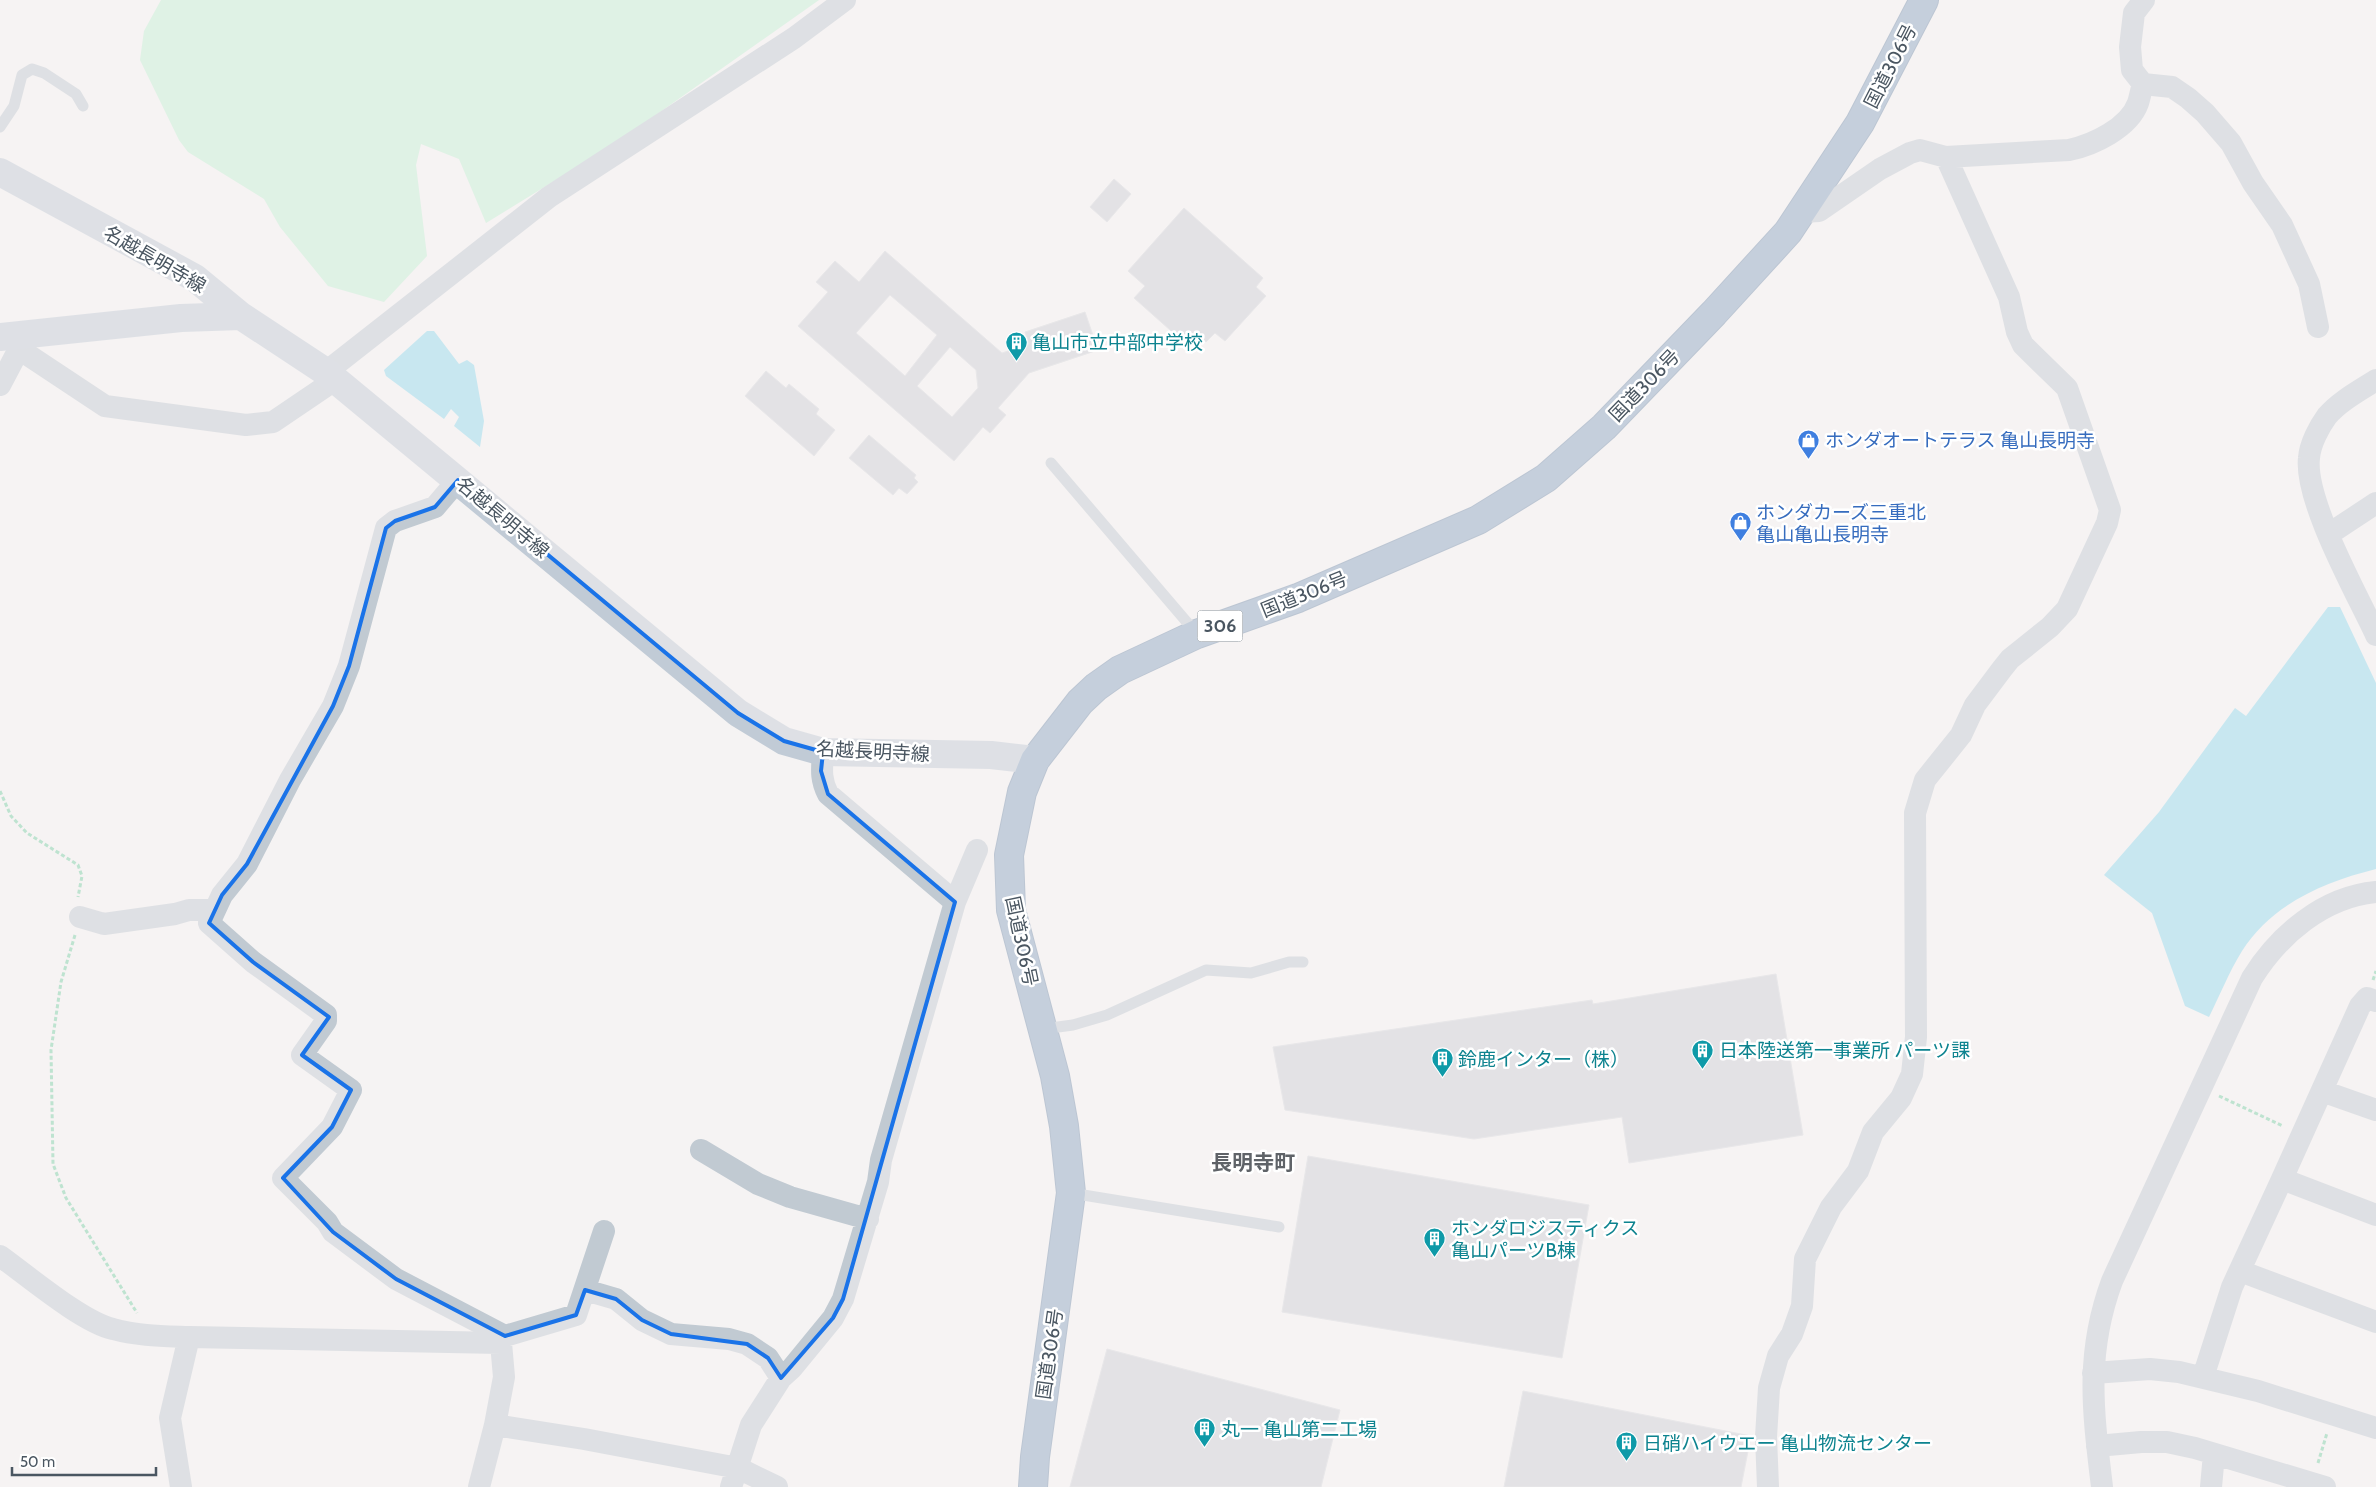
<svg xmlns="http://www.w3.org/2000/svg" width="2376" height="1487" viewBox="0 0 2376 1487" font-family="Cabin,'Noto Sans JP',sans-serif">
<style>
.green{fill:#c3f1d5}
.water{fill:#90daee}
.building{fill:#cdcfd5;stroke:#d7d9de;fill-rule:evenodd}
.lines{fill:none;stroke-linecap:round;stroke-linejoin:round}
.highway-casing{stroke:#7690ad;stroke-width:30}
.path{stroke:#7ad0a6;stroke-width:3;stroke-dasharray:4 2.5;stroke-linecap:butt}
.lane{stroke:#c1cad2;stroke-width:11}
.street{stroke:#c1cad2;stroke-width:22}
.secondary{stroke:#c1cbd6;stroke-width:28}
.highway{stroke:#8ba5c1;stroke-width:28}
.marked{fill:none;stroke:#1a73e8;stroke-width:4;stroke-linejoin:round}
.labels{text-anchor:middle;stroke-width:5;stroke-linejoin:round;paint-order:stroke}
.shield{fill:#fff;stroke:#808990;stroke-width:1}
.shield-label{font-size:18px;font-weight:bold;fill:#4a5661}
.street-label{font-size:19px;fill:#4a5661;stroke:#fff}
.culture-label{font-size:19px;fill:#0d838f;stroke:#fff;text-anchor:start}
.shop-label{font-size:19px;fill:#366cbe;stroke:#fff;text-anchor:start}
.quarter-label{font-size:21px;font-weight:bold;fill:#5f6368;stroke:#fff}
</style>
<rect width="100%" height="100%" fill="#f5f3f3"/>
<path class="green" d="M161,0H819L619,141L486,223L459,159L421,144L416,165L427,256L384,302L328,286L280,227L264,199L188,152L179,140L140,60L144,31Z"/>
<path class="water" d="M427,331H434L459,364L467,360L474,365L484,421L480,447L454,426L459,417L451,409L444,419L386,376L384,370Z
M2328,607H2340L2376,683V869C2324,882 2272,904 2242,951C2229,972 2220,995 2209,1017L2185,1006L2152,913L2104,875L2159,812L2235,708L2246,716Z"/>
<path class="building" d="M1114,179L1131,194L1107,222L1090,207Z
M1184,208L1263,278L1256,287L1266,296L1225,341L1215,333L1206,342L1198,334L1188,346L1134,298L1145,286L1128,271Z
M885,251L1002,353L1029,344L1025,332L1085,312L1098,350L1029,373L998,408L1006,415L990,433L983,427L954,461L798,326L828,292L816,282L835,261L859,282ZM890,295L937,335L905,376L856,333ZM950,347L976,370L978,388L952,417L917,386Z
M766,371L786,388L789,384L819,409L816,414L835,430L814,456L745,396Z
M869,435L916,475L914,478L918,482L907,494L899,488L893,495L849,458Z
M1776,974L1803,1135L1629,1163L1622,1117L1474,1139L1285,1110L1273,1047L1592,1000L1593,1004Z
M1308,1156L1589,1205L1562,1358L1282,1312Z
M1107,1349L1340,1410L1321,1487H1070Z
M1523,1391L1751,1436L1741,1487H1504Z"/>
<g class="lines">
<defs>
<path id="highway" d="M1033,1487L1035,1457L1071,1193L1064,1126L1055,1076L1011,910L1009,855L1022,792L1035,760L1080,702L1096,687L1120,670L1197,634L1298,598L1478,520L1546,478L1604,427L1714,313L1788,232L1860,123L1924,0"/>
</defs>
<use href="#highway" class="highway-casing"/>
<path class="path" d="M0,791L11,816L27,833L78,865L82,876L78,897
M75,935L61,982L51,1050L53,1164L66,1198L137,1313
M2373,980L2376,971
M2219,1096L2283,1126
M2318,1463L2327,1433"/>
<path class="lane" d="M0,127L14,106L22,75L32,69L44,73L76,94L83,106
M1051,463L1197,634
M1043,1029L1073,1025L1107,1015L1206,970L1251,973L1289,962H1303
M1071,1193L1279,1227"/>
<path class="street" d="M2143,84L2172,87L2188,98L2205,113L2231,143L2253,183L2282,225L2309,284L2318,327
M1946,157L2069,150C2093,145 2129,128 2138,103C2140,97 2141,90 2143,84L2132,70L2130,47L2134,13L2144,0
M16,335L19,349L105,406L246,425L273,422L335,380
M326,372L549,197L794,38L845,0
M2376,380C2359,391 2340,401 2327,416C2319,427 2310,444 2309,458C2304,500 2357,594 2376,635
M0,385L19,349
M458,480L435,507L395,521L386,528L349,666L333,706L290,780L247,864L222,895L209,923L253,962L326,1015V1021L302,1055L351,1090L332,1127L283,1178L327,1222L333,1232L396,1279L505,1336L501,1343L504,1377L495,1425L584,1439L738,1468L777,1487
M2329,534L2376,503
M823,752C822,768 820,779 828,794L955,902
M80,917L104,924L175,914L189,910H214
M2322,1091L2376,1110
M701,1150L758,1184L790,1197L868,1219
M2282,1179L2360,1006L2367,998L2376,1001
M0,1256C28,1276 82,1322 113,1329C138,1336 164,1336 189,1337L501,1343
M2240,1271L2376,1322
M585,1290L616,1299L642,1320L671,1334L729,1339L747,1344L768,1358L781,1378
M505,1336L576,1315L604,1231
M2093,1373L2150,1369L2179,1372L2258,1391L2376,1428
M2203,1377L2232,1287L2282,1179L2376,1215
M2097,1446L2141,1442H2167L2195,1448L2325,1487
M181,1487L170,1418L189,1337
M479,1487L495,1425
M731,1487L751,1425L781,1378L792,1368L833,1318L843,1299L878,1182L881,1160L955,902L977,850
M1768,1487L1766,1437L1769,1388L1778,1356L1792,1334L1802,1306L1805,1259L1831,1207L1858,1171L1873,1132L1901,1098L1912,1074L1916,1037L1915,813L1925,780L1961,735L1975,705L2002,669L2010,659L2050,627L2067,609L2107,523L2110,510L2067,388L2023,345L2017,332L2009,297L1946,157L1920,150L1910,153L1880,169L1819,211L1802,212
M2102,1487C2093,1411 2085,1354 2112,1281L2252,978C2279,935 2323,897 2376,892
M2211,1487L2214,1454"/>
<path class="secondary" d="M0,172L195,278L241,316L326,372L738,713L784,741L823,752L991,755L1035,760
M0,337L181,318L241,316"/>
<use href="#highway" class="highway"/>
</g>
<path d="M0 0H2376V1487H0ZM458,480L738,713L784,741L823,752L821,771L828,794L955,902L843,1299L833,1318L781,1378L768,1358L747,1344L671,1334L642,1320L616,1299L585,1290L576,1315L505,1336L396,1279L333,1232L283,1178L332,1127L351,1090L302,1055L329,1017L253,962L209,923L222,895L247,864L333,706L349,666L386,528L395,521L435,507Z" fill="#f5f3f3" fill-opacity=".55" fill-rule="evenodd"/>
<path class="marked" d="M458,480L738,713L784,741L823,752L821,771L828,794L955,902L843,1299L833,1318L781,1378L768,1358L747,1344L671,1334L642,1320L616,1299L585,1290L576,1315L505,1336L396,1279L333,1232L283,1178L332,1127L351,1090L302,1055L329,1017L253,962L209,923L222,895L247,864L333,706L349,666L386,528L395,521L435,507Z"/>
<defs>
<symbol id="building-pin" viewBox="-11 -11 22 30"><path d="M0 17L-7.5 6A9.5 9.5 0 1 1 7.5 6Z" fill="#0f9aa8" stroke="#fff"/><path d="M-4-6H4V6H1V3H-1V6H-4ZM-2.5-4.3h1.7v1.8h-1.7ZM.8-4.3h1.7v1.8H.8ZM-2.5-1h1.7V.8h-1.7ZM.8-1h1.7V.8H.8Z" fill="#fff"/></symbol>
<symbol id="shop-pin" viewBox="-11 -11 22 30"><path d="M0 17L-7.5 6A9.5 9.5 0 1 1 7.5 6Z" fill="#3f7fe0" stroke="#fff"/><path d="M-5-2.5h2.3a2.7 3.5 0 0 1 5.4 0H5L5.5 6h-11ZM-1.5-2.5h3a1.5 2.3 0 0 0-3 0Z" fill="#fff"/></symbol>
</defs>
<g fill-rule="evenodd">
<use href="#building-pin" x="1004" y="330" width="25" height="34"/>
<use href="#shop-pin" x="1796" y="428" width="25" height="34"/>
<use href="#shop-pin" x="1728" y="510" width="25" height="34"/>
<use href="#building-pin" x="1690" y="1038" width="25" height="34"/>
<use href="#building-pin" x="1430" y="1046" width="25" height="34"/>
<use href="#building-pin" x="1422" y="1226" width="25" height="34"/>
<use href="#building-pin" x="1192" y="1416" width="25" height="34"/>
<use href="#building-pin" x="1614" y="1430" width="25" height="34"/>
</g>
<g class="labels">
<rect class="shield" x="1197.5" y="610.5" width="45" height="31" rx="4"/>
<g class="shield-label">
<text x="1220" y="632">306</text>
</g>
<g class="street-label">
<text transform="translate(1890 66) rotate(-63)" y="7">国道306号</text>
<text transform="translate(155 259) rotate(30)" y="7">名越長明寺線</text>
<text transform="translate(1644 385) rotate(-46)" y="7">国道306号</text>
<text transform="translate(503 517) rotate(40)" y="7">名越長明寺線</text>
<text transform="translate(1304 594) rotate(-22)" y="7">国道306号</text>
<text transform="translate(873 751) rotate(3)" y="7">名越長明寺線</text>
<text transform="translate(1022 941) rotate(78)" y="7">国道306号</text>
<text transform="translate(1049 1354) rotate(-82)" y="7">国道306号</text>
</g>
<g class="culture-label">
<text x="1032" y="349">亀山市立中部中学校</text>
<text x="1719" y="1057">日本陸送第一事業所 パーツ課</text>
<text x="1458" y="1066">鈴鹿インター（株）</text>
<text x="1451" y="1235">ホンダロジスティクス<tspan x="1451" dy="22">亀山パーツB棟</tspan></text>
<text x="1221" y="1436">丸一 亀山第二工場</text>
<text x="1643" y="1450">日硝ハイウエー 亀山物流センター</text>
</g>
<g class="shop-label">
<text x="1825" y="447">ホンダオートテラス 亀山長明寺</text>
<text x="1756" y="519">ホンダカーズ三重北<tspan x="1756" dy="22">亀山亀山長明寺</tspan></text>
</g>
<g class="quarter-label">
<text x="1253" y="1170">長明寺町</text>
</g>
</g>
<path d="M12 1467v8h144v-8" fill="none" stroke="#4a5661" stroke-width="2.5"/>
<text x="20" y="1467" font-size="15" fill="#4a5661" stroke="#ffffff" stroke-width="4" paint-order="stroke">50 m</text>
</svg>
